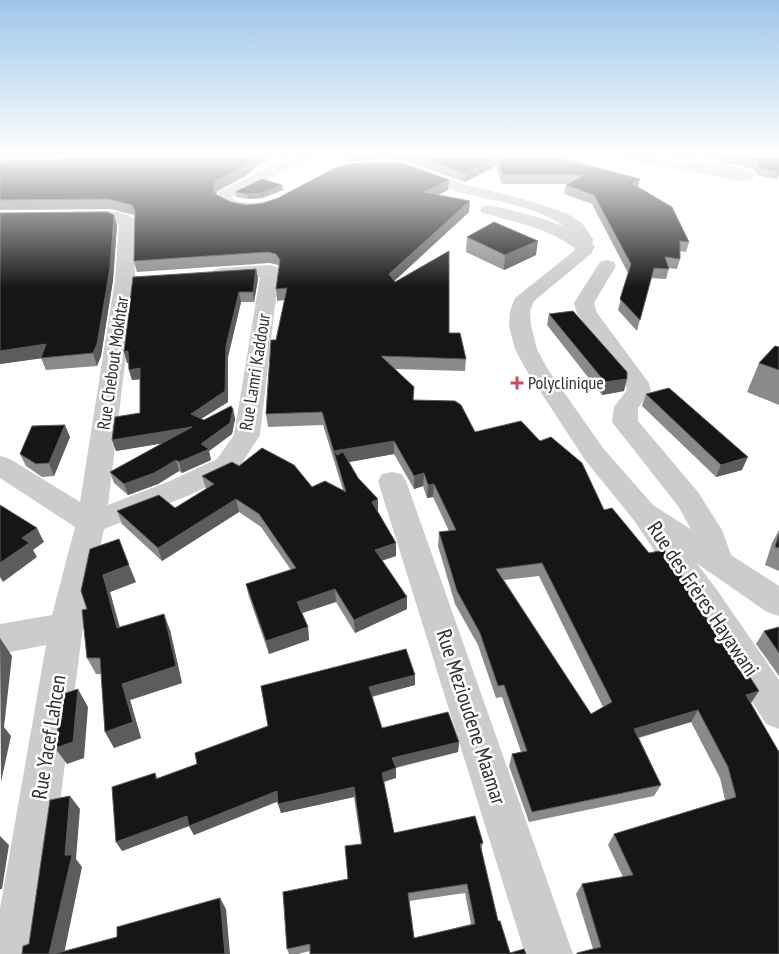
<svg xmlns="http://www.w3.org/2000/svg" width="779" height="954" viewBox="0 0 779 954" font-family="'PT Sans Narrow',sans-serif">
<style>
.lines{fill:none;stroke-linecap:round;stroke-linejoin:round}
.minor{fill:#ccc;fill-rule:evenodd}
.tertiary{fill:#ccc;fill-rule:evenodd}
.wall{fill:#8a8a8a;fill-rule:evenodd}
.shaded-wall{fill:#5c5c5c}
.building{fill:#161616;stroke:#5c5c5c;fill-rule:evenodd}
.poi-dot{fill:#cf4858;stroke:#fff;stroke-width:2}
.labels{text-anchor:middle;stroke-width:5;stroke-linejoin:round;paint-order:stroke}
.street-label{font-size:18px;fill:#2f2f2f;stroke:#fff}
.poi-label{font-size:18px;fill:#2f2f2f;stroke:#fff;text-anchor:start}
.near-street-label{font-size:21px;fill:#2f2f2f;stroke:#fff}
</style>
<rect width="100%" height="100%" fill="#fff"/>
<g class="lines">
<path class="minor" d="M302,155H320L318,158L276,175H266L264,172L266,169Z
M488,205C514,210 579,225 595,247L592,251C579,254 569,243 557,237C533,225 508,220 482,213L480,210L482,207Z
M77,211C91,211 127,208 136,221L135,280L108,505L170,481L217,459L234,435L260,277L221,280L214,278L212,274L214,270L221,268L270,265L277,267L279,271L260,435L237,471L190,495L104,529L83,627L40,954H0V909L46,645L0,654V624L52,615L75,527L0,478V456L10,459L80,502L115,280L119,224L110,221L71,220L69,216L71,212Z
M607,260L614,262L616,266L594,303L597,313L649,383L651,391L638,408V421L698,492L722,530L734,563L729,571L718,575L707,571L692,531L678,506L612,422L614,407L627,390L625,383L577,313L574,303L600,262Z
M392,472L402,474L406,481L573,954H525L378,481L382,474Z
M643,502L653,505L717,590L779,680V729L766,724L693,608L633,519L629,512L633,505Z"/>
<path class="tertiary" d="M280,155H294L276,175L233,196V199L239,202L264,204L266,207L264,210C249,214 227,214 217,201L219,191L266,169Z
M615,155H642L688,163L668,158L666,155H688L754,171L756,175C750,184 739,181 729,179L622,159Z
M413,166L463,184L523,199L566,213L582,223L593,239L592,253L534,301L530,311L531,326L537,349L547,368L603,448L653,505L779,586V616L767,612L633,519L585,460L525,368L515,349L509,326L510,311L515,298L574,251L576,239C554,207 494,202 459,192C441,187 425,179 408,173L406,170L408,167Z"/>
</g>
<path class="wall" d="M0,155H50L46,158L0,160Z
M346,155H454L466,159H477L468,155H570L563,159L638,188L689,242L686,252L680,251V259L677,269L669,268L666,279L651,278L637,331L618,310L628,273L592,204L564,194L566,185L568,184H502L496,166L465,182L406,161L378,159L347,162Z
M694,155H779V175L775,179L758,175L754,169Z
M270,156L244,177L217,191L216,194L231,202L247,205L449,180L448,190L438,195L469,212L394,281L449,333L466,359L465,371L395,369L414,400L475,432L604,510L649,553L693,598L751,703L779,954H576L577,953L593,949L576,894L582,884L623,877L608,845L614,834L725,800L720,778L691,722L639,738L661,785L654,796L529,822L509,766L512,754L521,752L502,697L496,698L478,645L455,604L438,546L439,532L449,531L433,497L427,498L423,486L414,489L394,454L349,462L396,543V556L382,560L407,597V609L355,633L336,602L302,613L308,627L309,640L269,654L249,597L246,584L291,570L261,527L239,512L162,561L122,524L117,511L175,508L206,489L202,476L239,466L312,487L343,490L323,425L268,427L266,414L276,340L285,300L277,301L276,289L279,267L278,265L270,263L137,272L134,261L135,216L134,215L111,209L0,210V161ZM539,576L603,707L591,714L504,580Z
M282,185L283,190L262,198L248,199L236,197L235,192Z
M0,213L117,225L113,280L101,356L97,366L46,370L41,358L0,364Z
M467,237L536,255L504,270L466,252Z
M256,269L258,279L254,302H241L228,357V402L201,419L204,420L233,409L235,419L232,434L209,451L211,460L182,473L179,471L158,484L128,495L114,483L110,472L163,443L116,451L140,413V379L132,380L129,370V362L127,363L124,352Z
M549,314L624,391L602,395L547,325Z
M779,347V405L747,392L759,363Z
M646,394L742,470L716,477L642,406Z
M70,437L54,476L42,477L26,466L20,454Z
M779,530V571L765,565L772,543Z
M136,582L110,592L120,627L170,630L182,683L130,700L141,738L114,748L101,674H96L87,658V609L81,591Z
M779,627V676L756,644L764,631Z
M415,685L372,697L382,728L459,742L458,752L396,768V778L384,782L394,833L483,843L481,850L498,921L510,953L526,954L310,951L298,954H289L287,949L348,879L361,844L354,797L281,813L278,801L194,835L189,826L122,851L155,773L158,779L197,764L268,726L261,686ZM465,893L471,924L414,938L409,901Z"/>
<path class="shaded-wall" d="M45,155H50L46,158Z
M259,155H270V156L244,177L217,191L215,201L213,190L216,181Z
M346,155H378V159L347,162Z
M556,155H570L552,165L553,156Z
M497,157L496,166L465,182V173Z
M779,171V175L775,179L778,172Z
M640,179L638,188L633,184Z
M449,180L448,190L424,202V192Z
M282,185L283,190L262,198L248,199L247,194Z
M470,201L469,212L389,286V274Z
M114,215L117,225L113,280L101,356L97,366L93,353Z
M538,241L536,255L504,270L505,255Z
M256,269L258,279L254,302L253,292Z
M239,292L241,302L228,357V402L193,424L191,414L226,346Z
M46,344L51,357L0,364V351Z
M128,351L131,362L127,363L124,352Z
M140,368L143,379L132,380L129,370Z
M627,379L624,391L602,395L605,382Z
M233,409L235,419L232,434L209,451L211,460L182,473L179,462L201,444Z
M65,425L70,437L54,476L49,463Z
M192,427L195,438L116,451L112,440Z
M394,441V454L338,464L334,451Z
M748,457L742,470L716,477L721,465Z
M176,460L179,471L158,484L128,495L124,484Z
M424,473L423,486L414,489V476Z
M434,484L433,497L427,498L428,485Z
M236,499L239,512L162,561L158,548Z
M378,499V512L372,502Z
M37,528L44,542L33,550L37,557L3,582L0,577V563L22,538Z
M396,543V556L375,563V550Z
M129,565L136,582L110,592L124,645L117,628L103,575Z
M335,589L336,602L299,614L297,602Z
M407,597V609L355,633L354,620Z
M164,614L170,630L182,683L130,700L141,738L114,748L105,732L122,684Z
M308,627L309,640L269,654L266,641Z
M0,638L12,656L4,727L11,736L1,782Z
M415,675V685L369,697V687Z
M78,689L88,707L84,758L67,764L55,748Z
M759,691L751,703L746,695Z
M698,710L691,722L629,740L634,729Z
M459,742L458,752L392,768V758Z
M396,768V778L382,782V773Z
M354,787V797L281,813L278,804Z
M277,791L279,801L194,835L189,826L122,851L116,842L187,816Z
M70,796L80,809L76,859L82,867L64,954H49L65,855Z
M0,836L9,845L2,889H0Z
M220,898L226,909L230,954H225Z"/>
<path class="building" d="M150,155H259L243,167L216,181L213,190L217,195L231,202L247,205L263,203L278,198L335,168L355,163H402L449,180L424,192L470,201L389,274L395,282L449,251V333H460L466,359L381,356L414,387L413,400L455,401L461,405L475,432L521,421L540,441L551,437L582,463L604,510L612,508L649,553L664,550L695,594L691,595L723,641L726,640L759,691L746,695L779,752V954H577V953L601,947L582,884L633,875L614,834L736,797L728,767L698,710L634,729L661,785L532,812L512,754L527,751L504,685L498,686L480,633L457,591L439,532L456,530L434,484L428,485L424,473L414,476L394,441L334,451L337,455L343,452L358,478L378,499L372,502L396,543L375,550L407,597L354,620L335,589L297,602L308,627L266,641L246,584L296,568L259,514L236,499L158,548L117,511L159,495L175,508L214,484L202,476L232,462L239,466L262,448L294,465L312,487L325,481L346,492L322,412L266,414L271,340H276L287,288L276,289L280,260L276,254L268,252L134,261L135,211L132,205L108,199L0,200V161L91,158ZM542,563L612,702L591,714L496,569Z
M412,155H454L466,159H477L480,155H556L553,156L640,179L633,184L672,207L689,242L680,241V259L665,257L669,269L654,268L640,320L620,299L631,264L594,195L566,185L584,175H503L497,157L465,173Z
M723,155H779V171L778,172L760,168L757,162Z
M262,179L282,185L262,193L247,194L235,192Z
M107,212L114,215L110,268L97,344L93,353L41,358L46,344L0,351V213Z
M494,222L538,241L505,255L467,237Z
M256,269L253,292H239L226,346L225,391L191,414L204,420L231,406L233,409L230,423L201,444L209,449L179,462L176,460L154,473L124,484L110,472L192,427L112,440L115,417L140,413V368L129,370L128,351L124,352L133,277Z
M573,311L627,372V379L605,382L549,314Z
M775,346L779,347V370L759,363Z
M669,388L748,457L721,465L646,394Z
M65,425L49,463L36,464L20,454L32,426Z
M0,505L37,528L22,538L29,543L0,563Z
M779,534V548L775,547Z
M119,539L129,565L103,575L117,628L164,614L176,666L122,684L133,722L105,732L100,658H87L82,610L87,609L81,591L90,549Z
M779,627V653L764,631Z
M406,649L415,675L369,687L382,728L448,712L459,742L392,758L396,768L382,773L394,833L475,816L483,843L480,844L498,921H500L510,953L524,949L526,954H310V944L287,949L283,892L348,879L345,846L362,844L354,787L278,804L277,791L189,826L187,816L116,842L112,787L155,773L156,779L197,764L195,753L268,726L261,686ZM467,884L475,924L414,938L408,893Z
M78,689L73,742L55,748L63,694Z
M70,796L65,855H72L49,954H22L23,946L29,944L50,800Z
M220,898L225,954H54L117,937V927Z"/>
<linearGradient id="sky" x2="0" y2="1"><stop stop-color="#9dc5e8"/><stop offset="0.54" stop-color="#fff"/><stop offset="1" stop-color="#fff" stop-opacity="0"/></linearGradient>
<rect width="779" height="288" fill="url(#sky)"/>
<path class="poi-dot" d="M514.5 375.5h5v5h5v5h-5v5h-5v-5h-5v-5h5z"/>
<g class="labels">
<g class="street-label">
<text transform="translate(113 363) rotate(-82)" y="6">Rue Chebout Mokhtar</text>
<text transform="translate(255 372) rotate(-81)" y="6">Rue Lamri Kaddour</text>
</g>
<g class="poi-label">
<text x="528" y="389">Polyclinique</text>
</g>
<g class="near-street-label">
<text transform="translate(703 599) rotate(56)" y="7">Rue des Frères Hayawani</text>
<text transform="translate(471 717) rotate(72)" y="7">Rue Mezioudene Maamar</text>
<text transform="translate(49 737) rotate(-81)" y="7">Rue Yacef Lahcen</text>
</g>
</g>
</svg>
